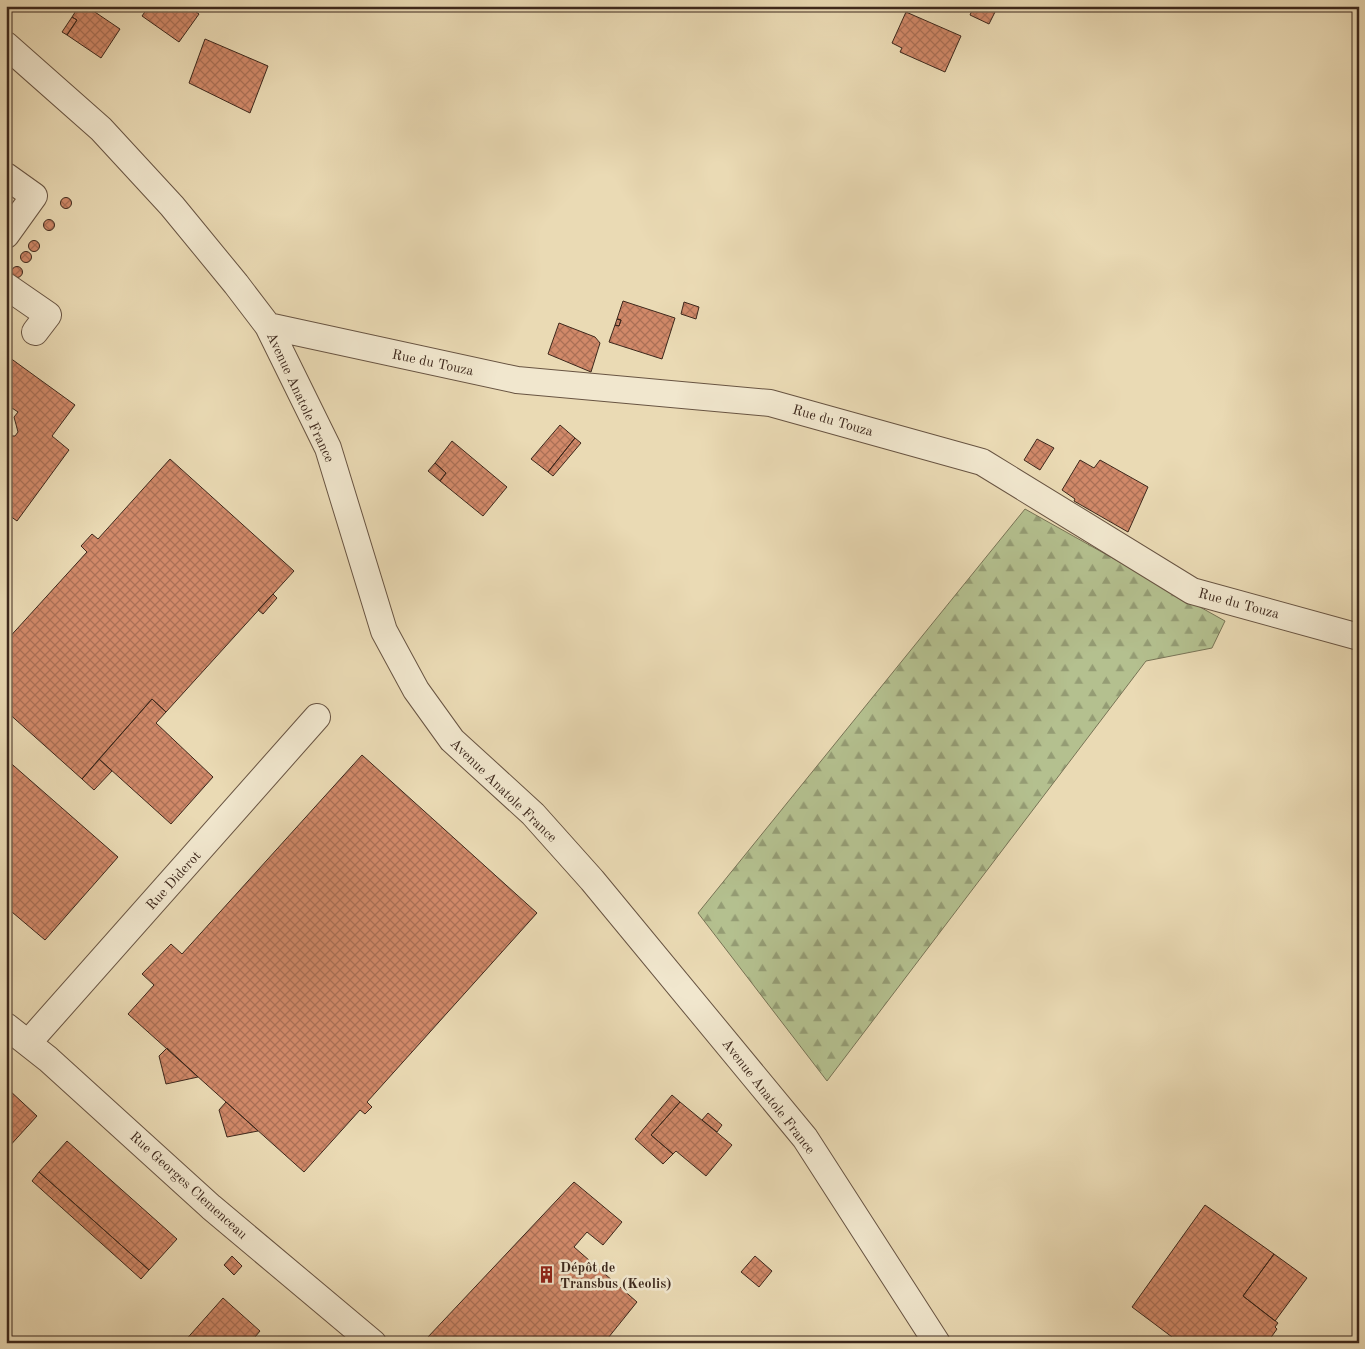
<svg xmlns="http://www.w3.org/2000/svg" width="1365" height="1349" viewBox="0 0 1365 1349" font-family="'Old Standard TT',serif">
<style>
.forest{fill:url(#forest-firs);stroke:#787456}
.building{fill:url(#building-cross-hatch);stroke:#3d281c}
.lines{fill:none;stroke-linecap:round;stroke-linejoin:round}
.minor-casing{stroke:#685442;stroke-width:28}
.minor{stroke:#f1e7ce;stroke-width:26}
.labels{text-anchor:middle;stroke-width:5;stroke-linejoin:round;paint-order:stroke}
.street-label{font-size:14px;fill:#3d281c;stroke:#f1e7ce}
.poi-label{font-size:14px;font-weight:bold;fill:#3d281c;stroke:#f1e7ce;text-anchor:start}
</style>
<defs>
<pattern id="forest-firs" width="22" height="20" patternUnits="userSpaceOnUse" patternTransform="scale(1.25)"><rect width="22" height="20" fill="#b4c08f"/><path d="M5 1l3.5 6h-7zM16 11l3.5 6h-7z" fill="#949c74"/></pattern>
<pattern id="building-cross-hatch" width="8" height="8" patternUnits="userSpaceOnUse" patternTransform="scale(1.25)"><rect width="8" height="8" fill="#d18969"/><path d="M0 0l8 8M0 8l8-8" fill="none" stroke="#ab7056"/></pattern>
</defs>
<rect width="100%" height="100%" fill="#eadab4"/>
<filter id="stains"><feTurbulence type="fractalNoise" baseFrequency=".004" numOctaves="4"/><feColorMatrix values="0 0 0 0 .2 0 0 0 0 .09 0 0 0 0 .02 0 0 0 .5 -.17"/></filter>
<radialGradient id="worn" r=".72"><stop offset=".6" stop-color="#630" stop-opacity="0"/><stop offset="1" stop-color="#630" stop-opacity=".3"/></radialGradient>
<path class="forest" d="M1025,509L1225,621L1212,648L1146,661L827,1081L698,913Z"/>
<path class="building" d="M79,6H86L120,29L101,58L67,35L77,20L72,17Z
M149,6H188L199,14L179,42L142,16Z
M974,6H998L989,24L970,15Z
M906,12L961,36L945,72L900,52L902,48L892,43Z
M72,17L77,20L67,35L62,32Z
M205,39L268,66L250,113L189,83Z
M60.5 203a5.5 5.5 0 1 1 11 0a5.5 5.5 0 1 1-11 0Z
M43.5 225a5.5 5.5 0 1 1 11 0a5.5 5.5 0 1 1-11 0Z
M28.5 246a5.5 5.5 0 1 1 11 0a5.5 5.5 0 1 1-11 0Z
M20.5 257a5.5 5.5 0 1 1 11 0a5.5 5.5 0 1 1-11 0Z
M11.5 272a5.5 5.5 0 1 1 11 0a5.5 5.5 0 1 1-11 0Z
M623,301L675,318L662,359L609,342L615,325L619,326L621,320L617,319Z
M684,302L699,307L696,319L681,314Z
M617,319L621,320L619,326L615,325Z
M559,323L595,337L600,343L591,372L548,354Z
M6,355L75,405L52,436L69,450L17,521L6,513V440L9,436H15L18,432L14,417L18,412L6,404Z
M560,425L575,438L548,472L531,459Z
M575,438L581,443L553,476L548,472Z
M1037,439L1054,448L1040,470L1024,460Z
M452,441L507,487L483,516L440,481L446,473L435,463Z
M170,459L294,571L166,712L152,699L82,779L6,711V641L87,552L81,546L92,534L98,539Z
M1080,460L1094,468L1100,460L1148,487L1128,532L1074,501L1075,499L1062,490Z
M435,463L446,473L440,481L428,471Z
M273,594L277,598L263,614L258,610Z
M152,699L166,712L156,723L213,777L171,824L99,759Z
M362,755L537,913L367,1102L372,1107L365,1114L360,1110L304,1172L128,1014L154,985L142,974L171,944L182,954Z
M6,759L118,857L45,940L6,907Z
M99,759L112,771L94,790L82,779Z
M167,1048L198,1077L166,1084L159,1056Z
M8,1089L37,1116L7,1149L6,1090Z
M672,1095L680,1102L651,1135L673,1154L663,1164L635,1139Z
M226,1102L258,1131L227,1137L219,1110Z
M680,1102L732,1145L706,1176L676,1151L673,1154L651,1135Z
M708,1113L722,1125L717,1132L702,1120Z
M67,1141L177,1239L149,1270L39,1172Z
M39,1172L149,1270L141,1279L32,1181Z
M574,1182L622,1222L603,1245L587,1232L574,1247L637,1302L604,1343H433L427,1338Z
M1205,1205L1274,1254L1243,1296L1278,1323L1275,1327L1277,1329L1267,1343H1180L1132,1307Z
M1274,1254L1307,1278L1275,1321L1243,1296Z
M232,1256L242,1266L234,1275L224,1265Z
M755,1256L772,1271L759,1287L741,1272Z
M223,1298L260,1331L250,1343H223L217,1337L212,1343H183Z"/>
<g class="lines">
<defs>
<path id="minor" d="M6,45L101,129L172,206L236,284L268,326L328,448L384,631L416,690L452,740L533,814L592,880L805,1138L937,1343
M6,176L34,196L6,235
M6,286L48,315L35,332
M268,326L517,380L770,403L982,462L1192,591L1359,637
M6,1026L48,1059L211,1207L373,1343
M28,1043L317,717"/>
</defs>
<use href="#minor" class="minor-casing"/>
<use href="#minor" class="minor"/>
</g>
<defs>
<symbol id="building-bare" viewBox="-9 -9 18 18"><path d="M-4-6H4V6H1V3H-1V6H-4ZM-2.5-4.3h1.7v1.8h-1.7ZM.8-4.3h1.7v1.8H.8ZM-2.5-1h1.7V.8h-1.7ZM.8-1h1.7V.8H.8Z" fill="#8f2418" stroke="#f1e7ce" stroke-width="2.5" paint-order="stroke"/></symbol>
</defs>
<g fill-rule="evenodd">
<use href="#building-bare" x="534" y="1262" width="25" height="25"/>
</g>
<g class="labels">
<g class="street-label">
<text transform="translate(433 362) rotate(12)" y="5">Rue du Touza</text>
<text transform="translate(301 397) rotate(65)" y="5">Avenue Anatole France</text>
<text transform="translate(833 420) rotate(16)" y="5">Rue du Touza</text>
<text transform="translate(1239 603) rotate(15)" y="5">Rue du Touza</text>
<text transform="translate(504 790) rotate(44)" y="5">Avenue Anatole France</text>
<text transform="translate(173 880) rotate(-48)" y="5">Rue Diderot</text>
<text transform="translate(769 1096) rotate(52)" y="5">Avenue Anatole France</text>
<text transform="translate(189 1185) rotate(42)" y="5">Rue Georges Clemenceau</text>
</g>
<g class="poi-label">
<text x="560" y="1272">Dépôt de<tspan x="560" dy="16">Transbus (Keolis)</tspan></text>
</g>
</g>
<rect width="1365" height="1349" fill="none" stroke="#eadab4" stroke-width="25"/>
<rect x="8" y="8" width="1350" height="1334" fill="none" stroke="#3d281c" stroke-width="2.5"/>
<rect x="12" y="12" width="1340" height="1324" fill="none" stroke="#3d281c"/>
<rect width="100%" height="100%" filter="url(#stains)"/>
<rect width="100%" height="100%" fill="url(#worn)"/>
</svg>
